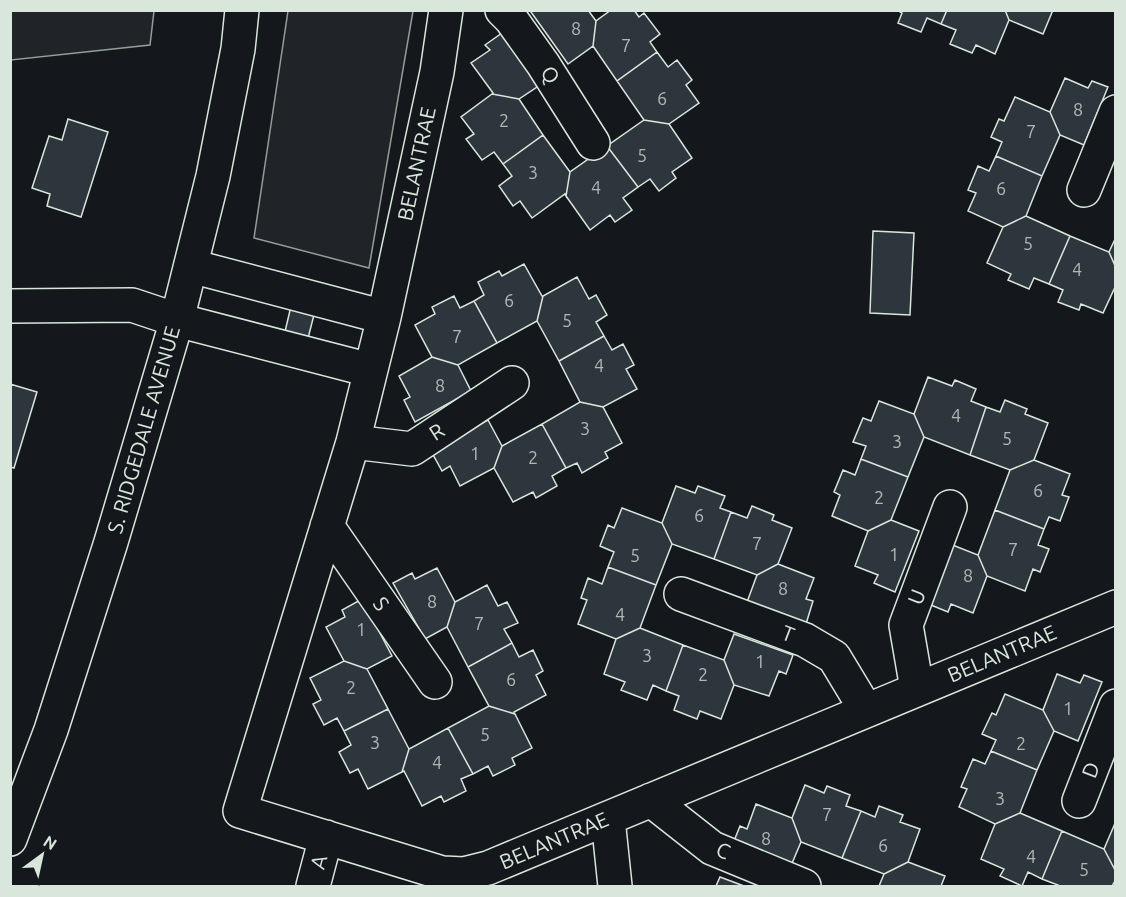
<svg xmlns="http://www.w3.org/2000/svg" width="1126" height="897" viewBox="0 0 1126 897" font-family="Ubuntu,sans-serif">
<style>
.green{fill:#202428;stroke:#939e99;stroke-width:1.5}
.building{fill:#2c363c;stroke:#d8e6dc;stroke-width:1.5}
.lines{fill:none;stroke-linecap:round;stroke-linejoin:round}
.minor-casing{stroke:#d8e6dc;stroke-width:36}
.major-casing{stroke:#d8e6dc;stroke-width:36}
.minor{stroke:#14181c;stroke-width:33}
.major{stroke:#14181c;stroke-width:33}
.labels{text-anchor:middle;stroke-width:4.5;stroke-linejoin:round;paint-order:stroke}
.number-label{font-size:18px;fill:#adbab4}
.street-label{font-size:21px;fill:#d8e6dc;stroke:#14181c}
</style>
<rect width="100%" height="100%" fill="#14181c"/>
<path class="green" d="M11,10L154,11L150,45L11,60Z
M288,11H413L369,268L254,238Z"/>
<path class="building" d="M533,10H588L596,21L593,46L568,64L531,12Z
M611,10H634L639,17L644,13L660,34L650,42L657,52L617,81L593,46L596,21Z
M897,10H947L941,24L927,18L921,32L898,23L902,13Z
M947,10H1005L1009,20L995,54L976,45L972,53L950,44L956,30L941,24Z
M1005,10H1053L1043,34L1009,20Z
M502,33L540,85L519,99L492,94L493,93L471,63L490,50L485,45Z
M657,52L668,67L677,60L692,80L686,85L699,103L669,124L644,120L617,81Z
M1065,78L1088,88L1092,81L1108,87L1084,145L1060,135L1050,112Z
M492,94L519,99L543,135L503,164L494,152L482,160L466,139L474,134L461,117Z
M1015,97L1050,112L1060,135L1042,176L996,156L1002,142L991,137L999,119L1004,121Z
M68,119L108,132L81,217L47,206L50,194L32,188L49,136L62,140Z
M644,120L669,124L692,158L672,172L676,178L659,191L650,179L638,187L607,146Z
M543,135L570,172L566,196L565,194L532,218L520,201L513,206L499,186L512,176L503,164Z
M607,146L638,187L623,198L632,210L615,222L610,215L590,230L566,196L570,172Z
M996,156L1042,176L1026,216L1003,227L968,211L976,193L968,190L978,166L989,171Z
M1026,216L1070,236L1049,284L1034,278L1029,289L1008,280L1011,274L987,263L1003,227Z
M873,231L914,233L910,315L870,313Z
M1070,236L1109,252L1116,268V285L1103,313L1081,304L1079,310L1058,302L1063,290L1049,284Z
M1116,237V268L1109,252Z
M524,264L542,296H543L537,321L497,343L474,301L484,295L478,282L499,271L502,276Z
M577,277L589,299L596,295L607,315L596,322L604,336L559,361L537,321L543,296Z
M454,296L460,308L474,301L497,343L458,365L432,357L415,325L435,314L432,307Z
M292,302L316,307L306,346L283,340Z
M604,336L612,350L623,344L634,365L626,369L637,389L603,407L580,402L559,361Z
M432,357L458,365L471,391L415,422L404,400L410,397L399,376Z
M928,377L952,386L955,380L976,389L971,401L986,407L970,455L924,437L914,414Z
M10,384L37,392L14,468L10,467Z
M1005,400L1027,409L1025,414L1048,423L1034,460L1010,470L970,455L986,407L1000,412Z
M879,401L914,414L924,437L908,477L861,459L866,446L853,442L863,418L871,421Z
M580,402L603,407L622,443L605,452L608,458L582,473L577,463L566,468L542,424Z
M488,420L502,446L494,468L460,486L450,466L442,471L431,451Z
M542,424L566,468L552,476L557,486L536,498L533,492L513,502L494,468L502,446Z
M861,459L908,477L891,520L868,531L832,516L840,495L834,492L843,470L855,475Z
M1034,460L1070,474L1062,495L1069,497L1060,521L1049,517L1044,529L995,510L1010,470Z
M676,486L695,493L698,486L725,496L720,508L731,512L714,559L672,544L662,523Z
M752,506L774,515L772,520L792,528L778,564L757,575L714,559L731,512L747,518Z
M622,508L662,523L672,544L656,585L608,567L614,552L600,546L608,525L614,528Z
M995,510L1044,529L1038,545L1049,549L1040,572L1033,569L1025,591L987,576L978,555Z
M891,520L919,531L895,592L874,583L878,575L855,566L868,531Z
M950,544L978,555L987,576L973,613L951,604L948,612L926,603Z
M778,564L814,578L806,599L813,601L806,624L747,602L757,575Z
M608,567L656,585L640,628L616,639L578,624L587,600L581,598L588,578L602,584Z
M437,568L455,602L447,627L425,639L393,583L412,573L415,579Z
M487,585L498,606L507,602L518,623L504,629L512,643L468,667L447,627L455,602Z
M362,599L392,656L367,669L344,661L326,627L345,617L342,610Z
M640,628L683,645L666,691L653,685L647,700L621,690L625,682L604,674L616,639Z
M734,634L793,655L786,674L779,671L769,696L734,685L724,660Z
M512,643L519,657L533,650L543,671L536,675L546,695L514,712L515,714L489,706L468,667Z
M683,645L724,660L734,685L721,719L700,711L697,719L674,710L679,696L666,691Z
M344,661L367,669L388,709L344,731L337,718L324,725L313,704L321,700L310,678Z
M1057,674L1080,683L1084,675L1102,682L1078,741L1054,731L1043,710Z
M1005,694L1043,710L1054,731L1037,770L991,751L996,740L982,734L992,713L996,715Z
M489,706L515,714L532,748L512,758L515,765L493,776L488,766L473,774L448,728Z
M388,709L409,749L402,772L368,789L358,769L350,773L339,752L351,745L344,731Z
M448,728L473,774L461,779L466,791L444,802L441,796L422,806L404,771L402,772L409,749Z
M991,751L1037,770L1020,813L995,824L959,807L967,789L961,787L973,759L985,764Z
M805,785L824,793L827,786L850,795L846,806L861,811L842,858L801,842L792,818Z
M756,804L792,818L801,842L790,868L732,846L740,826L747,829Z
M879,806L903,815L900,822L920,829L908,862L884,874L842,858L861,811L875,817Z
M1020,813L1062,831L1042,879L1028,872L1022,886L1000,876L1004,869L981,859L995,824Z
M1116,821V872L1104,849Z
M1062,831L1104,849L1116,872V879L1112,886H1057L1058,885L1042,879Z
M908,862L945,876L941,886H879L884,874Z
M720,877L744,886H716Z"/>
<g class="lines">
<defs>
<path id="minor" d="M446,10L437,72L384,317L353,442L240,811L442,873L464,874L488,868L1116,607
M502,10L511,19L543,64L593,143
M1084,190L1116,112
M191,266L384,317
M10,306L132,305L177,320L370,370
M353,442L412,449L512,383
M327,526L435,682
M681,594L805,640L834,657L866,710
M917,689L906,625L950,507
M651,800L712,848L804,886
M1079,801L1116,706
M608,819L615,886
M313,886L326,837"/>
<path id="major" d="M10,839L51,730L111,542L177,320L213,176L238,49L242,10"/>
</defs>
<use href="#minor" class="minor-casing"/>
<use href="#major" class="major-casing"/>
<use href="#minor" class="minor"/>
<use href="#major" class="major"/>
</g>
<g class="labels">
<g class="number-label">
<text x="576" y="35">8</text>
<text x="626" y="52">7</text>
<text x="662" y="105">6</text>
<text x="1078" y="116">8</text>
<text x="504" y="127">2</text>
<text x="1031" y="138">7</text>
<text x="642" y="162">5</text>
<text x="533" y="179">3</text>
<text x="596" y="194">4</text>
<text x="1001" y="195">6</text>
<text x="1028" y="250">5</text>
<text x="1077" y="276">4</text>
<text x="509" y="307">6</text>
<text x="567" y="327">5</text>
<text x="457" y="343">7</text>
<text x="599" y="372">4</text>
<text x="440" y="392">8</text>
<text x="956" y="422">4</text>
<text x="585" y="435">3</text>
<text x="1007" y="445">5</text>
<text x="897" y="448">3</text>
<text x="475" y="460">1</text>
<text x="533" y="464">2</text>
<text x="1038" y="497">6</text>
<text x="879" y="504">2</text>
<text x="699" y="522">6</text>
<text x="757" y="550">7</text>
<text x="1013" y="556">7</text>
<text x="894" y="561">1</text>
<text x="635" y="562">5</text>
<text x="968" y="582">8</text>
<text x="783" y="595">8</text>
<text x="432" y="608">8</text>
<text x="620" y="621">4</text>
<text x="479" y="630">7</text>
<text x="361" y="636">1</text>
<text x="647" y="662">3</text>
<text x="760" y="668">1</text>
<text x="703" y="681">2</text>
<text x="511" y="686">6</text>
<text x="351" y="694">2</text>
<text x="1068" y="715">1</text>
<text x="485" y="741">5</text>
<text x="375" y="749">3</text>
<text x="1021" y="750">2</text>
<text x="437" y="769">4</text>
<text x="1000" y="805">3</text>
<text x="827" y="821">7</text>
<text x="766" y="845">8</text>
<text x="883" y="852">6</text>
<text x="1031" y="863">4</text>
<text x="1084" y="876">5</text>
</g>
<g class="street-label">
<text transform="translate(550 75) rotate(57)" y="7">Q</text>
<text transform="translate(417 164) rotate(-78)" y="7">BELANTRAE</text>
<text transform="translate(144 430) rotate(-74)" y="7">S. RIDGEDALE AVENUE</text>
<text transform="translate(437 432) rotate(-33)" y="7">R</text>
<text transform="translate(917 597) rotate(-69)" y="7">U</text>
<text transform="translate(381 604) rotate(55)" y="7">S</text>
<text transform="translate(788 634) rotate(21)" y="7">T</text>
<text transform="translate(1002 654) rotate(-23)" y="7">BELANTRAE</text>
<text transform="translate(1091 770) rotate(-69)" y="7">D</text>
<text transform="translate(554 841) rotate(-23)" y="7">BELANTRAE</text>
<text transform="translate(723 851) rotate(25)" y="7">C</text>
<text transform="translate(319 862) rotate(-75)" y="7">A</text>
</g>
</g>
<rect width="1126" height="897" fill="none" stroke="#d8e6dc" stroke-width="24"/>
<g transform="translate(42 855) rotate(33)" stroke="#14181c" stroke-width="4.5" paint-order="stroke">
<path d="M0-4.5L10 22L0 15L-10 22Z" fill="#d8e6dc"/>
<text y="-9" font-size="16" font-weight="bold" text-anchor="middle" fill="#d8e6dc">N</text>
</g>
</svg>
